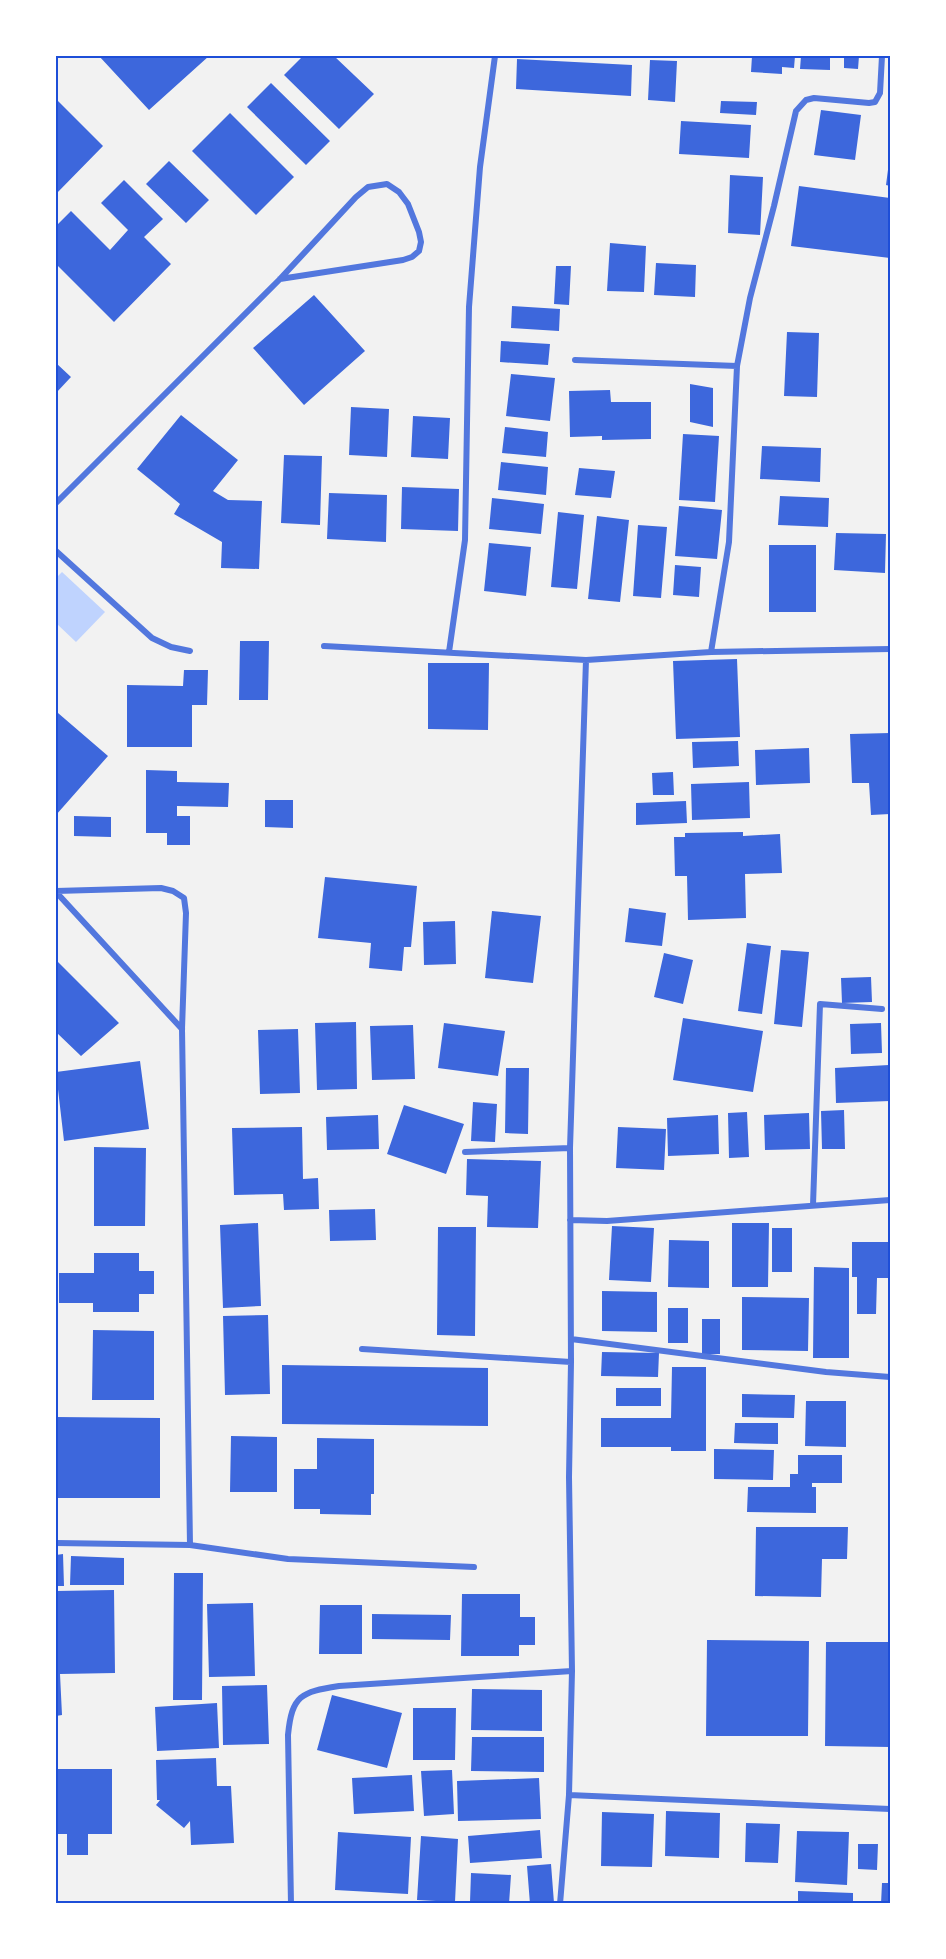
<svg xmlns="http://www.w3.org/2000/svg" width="946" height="1959" viewBox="0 0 946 1959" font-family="'Archivo Narrow',sans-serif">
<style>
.water{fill:#bfd3fe}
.building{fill:#3d67dc}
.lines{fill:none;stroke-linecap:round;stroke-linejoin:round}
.minor{stroke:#5277de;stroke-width:6}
.neatline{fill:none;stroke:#1d4ed8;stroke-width:2}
</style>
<rect width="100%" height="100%" fill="#f2f2f2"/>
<path class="water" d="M62,572L105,612L76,642L56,623V578Z"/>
<path class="building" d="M99,56H209L149,110Z
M303,56H334L374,94L339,129L284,75Z
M752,56H795L794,68L782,67V74L751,72Z
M801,56H830V70L800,69Z
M844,56H859L858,69L844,68Z
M517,59L632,65L631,96L516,89Z
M650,60L677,61L675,102L648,100Z
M271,83L330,141L306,165L247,107Z
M56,99L103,146L56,194Z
M721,101L757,102L756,115L720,113Z
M821,110L861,115L855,160L814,155Z
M230,113L294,177L256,215L192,151Z
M681,121L751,125L749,158L679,154Z
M169,161L209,200L186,223L146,184Z
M889,162H890V186L886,185Z
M730,175L763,177L760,235L728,233Z
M124,180L163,219L144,237L171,264L114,322L56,264V226L71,211L110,250L128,230L101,203Z
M799,186L890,198V258L791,246Z
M610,243L646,246L644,292L607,291Z
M656,263L696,265L695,297L654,295Z
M556,266H571L569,305L554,304Z
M314,295L365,351L304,405L253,348Z
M512,306L560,309L559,331L511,328Z
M787,332L819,333L817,397L784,396Z
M501,341L550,344L548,365L500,362Z
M56,363L71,377L56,393Z
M511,374L555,378L550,421L506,416Z
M690,384L713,388V427L690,422Z
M610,390L611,402H651V439L602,440V436L570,437L569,391Z
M351,407L389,409L387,457L349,455Z
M181,415L238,460L213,491L228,500L262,501L259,569L221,568L222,542L174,514L180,504L137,469Z
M413,416L450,418L448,459L411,457Z
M505,427L548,432L546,457L502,453Z
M683,434L719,436L715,502L679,500Z
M762,446L821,448L820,482L760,479Z
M284,455L322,456L320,525L281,523Z
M501,462L548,467L546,495L498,490Z
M579,468L615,471L611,498L575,495Z
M402,487L459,489L458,531L401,529Z
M329,493L387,495L386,542L327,539Z
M780,496L829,498L828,527L778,525Z
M492,498L544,504L541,534L489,529Z
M679,506L722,510L717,559L675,556Z
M558,512L584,515L577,589L551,587Z
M597,516L629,520L620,602L588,599Z
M638,525L667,527L661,598L633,596Z
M836,533L886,534L885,573L834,570Z
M489,543L531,547L526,596L484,591Z
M769,545H816V612H769Z
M675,565L701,567L699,597L673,595Z
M240,641H269L268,700H239Z
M737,659L740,737L676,739L673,661Z
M428,663H489L488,730L428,729Z
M184,670H208L207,705H192V747H127V685L183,686Z
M58,713L108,756L56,815V715Z
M890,733V814L871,815L869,783H852L850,734Z
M738,741L739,766L693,768L692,742Z
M809,748L810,783L756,785L755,750Z
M146,770L177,771V782L229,783L228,807L177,806V816H190V845H167V833H146Z
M673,772L674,795H653L652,773Z
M749,782L750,818L692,820L691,784Z
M265,800H293V828L265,827Z
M686,801L687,823L636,825V803Z
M74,816L111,817V837L74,836Z
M743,832V836L780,834L782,873L745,874L746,918L688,920L687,876H675L674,837H685V833Z
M325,877L417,886L411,947H404L402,971L369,968L371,943L318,938Z
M629,908L666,913L662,946L625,942Z
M492,911L541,916L533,983L485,978Z
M455,921L456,964L424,965L423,922Z
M747,943L771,946L762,1014L738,1011Z
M781,950L809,952L802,1027L774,1024Z
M664,953L693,960L683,1004L654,997Z
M58,962L119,1023L81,1056L56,1032V965Z
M871,977L872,1002L842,1003L841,978Z
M683,1018L763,1031L753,1092L673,1080Z
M356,1022L357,1089L317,1090L315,1023Z
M444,1023L505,1031L498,1076L438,1068Z
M881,1023L882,1053L851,1054L850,1024Z
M413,1025L415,1079L372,1080L370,1026Z
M298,1029L300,1093L260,1094L258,1030Z
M140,1061L149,1129L64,1141L56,1072Z
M889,1065L890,1101L836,1103L835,1068Z
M506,1068H529L528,1134L505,1133Z
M473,1102L497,1104L495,1142L471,1141Z
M404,1105L464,1124L446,1174L387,1154Z
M844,1110L845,1149H822L821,1111Z
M747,1112L749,1157L729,1158L728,1113Z
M809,1113L810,1149L765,1150L764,1115Z
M378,1115L379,1149L327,1150L326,1117Z
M718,1115L719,1154L668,1156L667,1118Z
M302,1127L303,1179L318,1178L319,1209L284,1210L283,1194L234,1195L232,1128Z
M618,1127L666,1129L664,1170L616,1168Z
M94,1147L146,1148L145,1226H94Z
M467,1159L541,1161L538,1228L487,1227L488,1196L466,1195Z
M375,1209L376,1240L330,1241L329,1210Z
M258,1223L261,1306L223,1308L220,1225Z
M732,1223H769L768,1287H732Z
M612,1226L654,1228L651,1282L609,1280Z
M438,1227H476L475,1336L437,1335Z
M772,1228H792V1272H772Z
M669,1240L709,1241V1288L668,1287Z
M852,1242H890V1278H877L876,1314H857V1277H852Z
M94,1253H139V1271H154V1294H139V1312H93V1303H59V1273H94Z
M814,1267L849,1268V1358H813Z
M602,1291L657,1292V1332L602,1331Z
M742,1297L809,1298L808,1351L742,1350Z
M668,1308H688V1343H668Z
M268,1315L270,1394L225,1395L223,1316Z
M702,1319H720V1354H702Z
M93,1330L154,1331V1400H92Z
M602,1352L659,1353L658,1377L601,1376Z
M282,1365L488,1368V1426L282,1424Z
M672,1367H706V1451H671V1447H601V1418H671Z
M616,1388H661V1406H616Z
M742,1394L795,1395L794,1418L742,1417Z
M806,1401H846V1447L805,1446Z
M56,1417L160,1418V1498H56Z
M735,1423H778V1444L734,1443Z
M231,1436L277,1437V1492H230Z
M317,1438L374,1439V1494H371V1515L320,1514V1509H294V1469H317Z
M714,1449L774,1450L773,1480L714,1479Z
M798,1455H842V1483H812V1487H816V1513L747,1512L748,1487H790V1474H798Z
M756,1527H848L847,1559H822L821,1597L755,1596Z
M63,1554L64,1586H56V1555Z
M71,1556L124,1558V1585H70Z
M174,1573H203L202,1700H173Z
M114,1590L115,1673L60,1674L62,1715L56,1716V1591Z
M462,1594H520V1617H535V1645H519V1656H461Z
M253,1603L255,1676L209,1677L207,1604Z
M320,1605H362V1654H319Z
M372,1614L451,1615L450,1640L372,1639Z
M707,1640L809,1641L808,1736H706Z
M826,1642H890V1747L825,1746Z
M267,1685L269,1744L223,1745L222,1686Z
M472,1689L542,1690V1731L471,1730Z
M332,1695L402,1713L387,1768L317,1750Z
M217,1703L219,1748L157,1751L155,1707Z
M413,1708H456L455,1760H413Z
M472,1737H544V1772L471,1771Z
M216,1758L217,1786H231L234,1843L191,1845L190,1821L184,1828L156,1805L160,1800H157L156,1760Z
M56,1769H112V1834H88V1855H67V1834H56Z
M452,1770L454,1814L424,1816L421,1771Z
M412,1775L414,1811L354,1814L352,1778Z
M539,1778L541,1819L458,1821L457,1781Z
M666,1811L720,1813L719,1858L665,1856Z
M602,1812L654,1814L652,1867L601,1866Z
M746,1823L780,1824L778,1863L745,1862Z
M540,1830L542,1858L470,1863L468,1836Z
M797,1831L849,1832L847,1885L795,1882Z
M338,1832L411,1837L408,1894L335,1890Z
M421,1836L458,1839L455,1902L417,1900Z
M858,1844H878L877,1870L858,1869Z
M551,1864L554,1903L530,1904L527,1866Z
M471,1873L511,1875L509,1904L470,1902Z
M882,1883H890V1904H881Z
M798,1891L853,1893V1904H798Z"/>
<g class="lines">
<path class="minor" d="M575,360L737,366
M56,503L280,279L356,197L368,187L387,184L399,192L408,204L419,232L421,242L419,251L412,257L403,260L280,279
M56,551L152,638L171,647L190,651
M324,646L586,660L711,652L890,649
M449,652L465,540L469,307L480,167L495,56
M711,652L729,542L737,366L750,298L774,206L796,111L806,100L814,98L869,103L875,102L880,93L882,56
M56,891L161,888L173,891L184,898L186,913L182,1029L190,1545
M56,892L182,1029
M465,1152L570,1148
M813,1205L820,1004L882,1009
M570,1220L607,1221L890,1200
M571,1339L826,1372L890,1377
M362,1349L571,1362
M56,1543L190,1545L288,1559L474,1567
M569,1795L890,1809
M291,1904L288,1735C292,1695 301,1692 339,1686L572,1671
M560,1904L569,1795L572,1671L569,1477L571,1362L570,1148L586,660"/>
</g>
<rect width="946" height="1959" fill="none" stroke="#ffffff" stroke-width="114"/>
<rect x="57" y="57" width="832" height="1845" class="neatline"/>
</svg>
